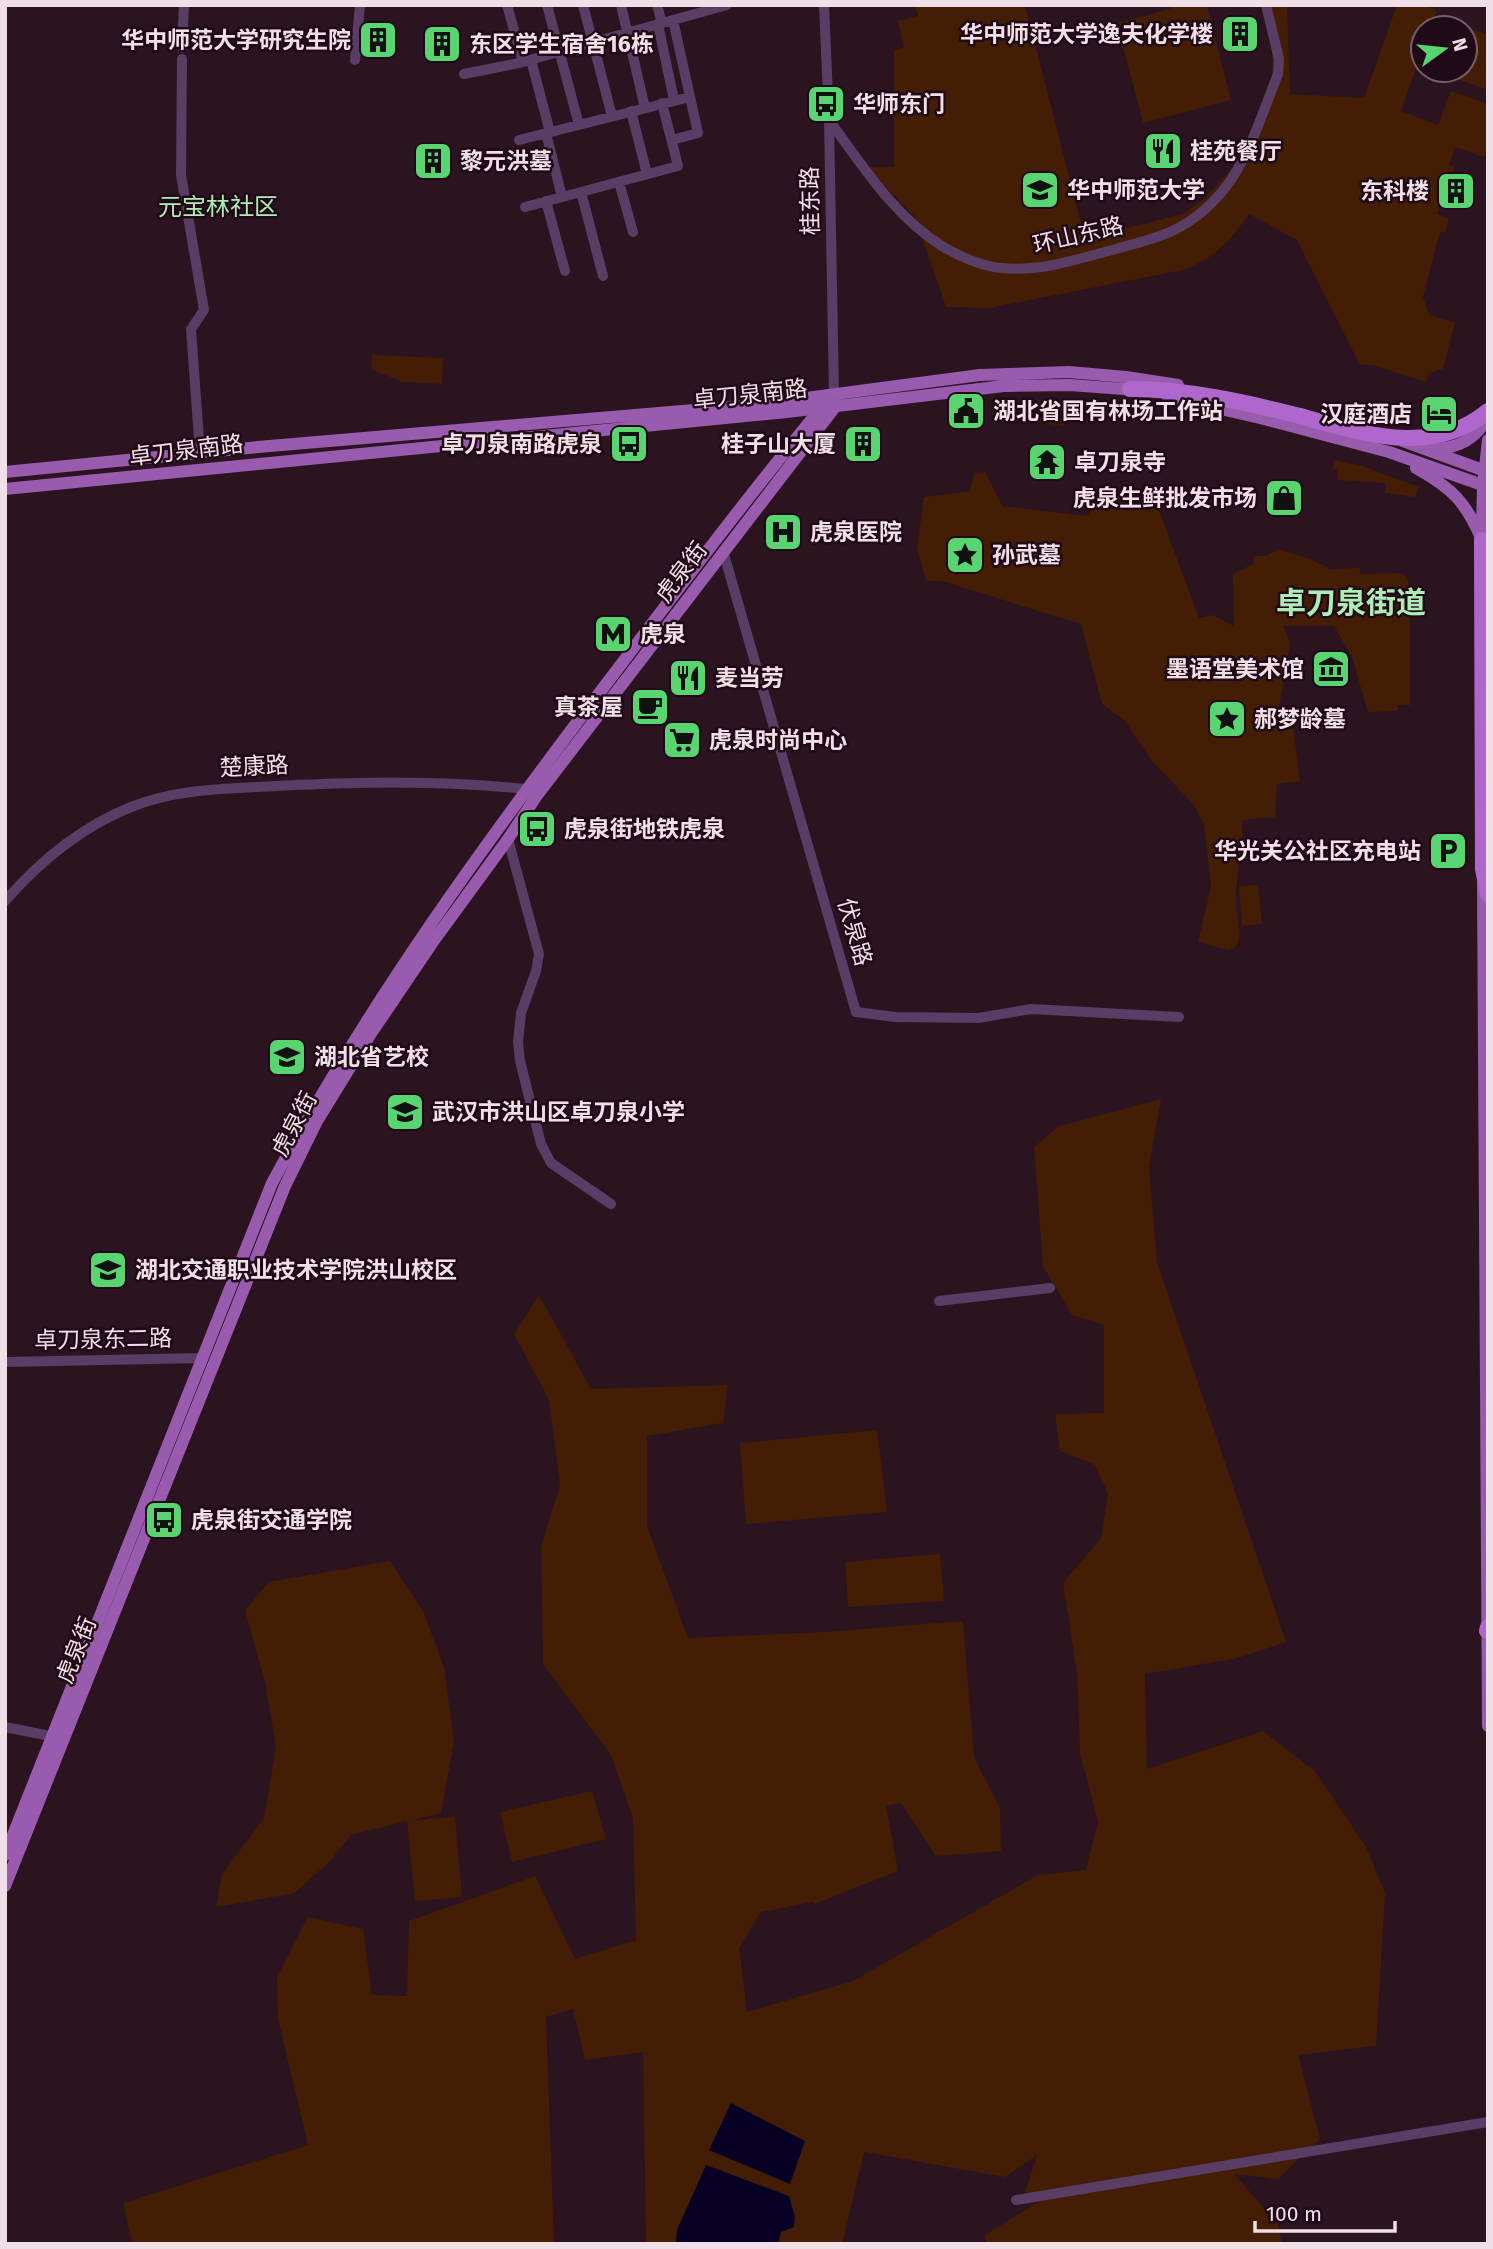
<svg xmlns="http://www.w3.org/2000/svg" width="1493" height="2249" viewBox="0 0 1493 2249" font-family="'Fira Sans','Noto Sans SC',sans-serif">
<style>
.green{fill:#431e04}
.water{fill:#070024}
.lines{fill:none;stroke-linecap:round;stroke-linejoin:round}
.minor{stroke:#5a3d65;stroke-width:10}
.major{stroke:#985bae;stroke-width:12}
.highway{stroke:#b067cb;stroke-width:16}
.highway-bridge{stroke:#b067cb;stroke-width:16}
.labels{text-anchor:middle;stroke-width:5;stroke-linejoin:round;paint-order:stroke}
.poi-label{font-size:23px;font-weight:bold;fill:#f1dfe7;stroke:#210a17;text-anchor:start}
.street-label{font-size:23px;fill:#f1dfe7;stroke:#210a17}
.neighbourhood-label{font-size:24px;fill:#adedb4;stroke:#210a17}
.district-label{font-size:30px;font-weight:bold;fill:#adedb4;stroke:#210a17}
</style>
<rect width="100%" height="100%" fill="#2b1320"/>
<path class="green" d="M915,5H1025L1085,239L1182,214C1200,204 1213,190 1226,175C1234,165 1243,156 1251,146C1280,107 1272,51 1269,5H1287L1290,94L1364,98L1397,5H1423L1437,10L1430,28H1423V48L1401,111L1438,125L1451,91L1488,104V147L1484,157L1455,147L1449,165L1454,167L1437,214L1449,219L1445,233L1440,232L1423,297L1429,315L1455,322L1443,369L1429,373L1426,382L1372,365H1360L1297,240L1249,214C1229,243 1216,257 1183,270L989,308L946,307L915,217L867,167H894V50L904,47L898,21L918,16Z
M1171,5H1207L1231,100L1143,123L1117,23L1170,9Z
M1472,29L1488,35V90L1454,78L1457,70H1465V48Z
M372,355L443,358L442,384L402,382L371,369Z
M1027,402H1067L1064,426L1025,421Z
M1334,460L1362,466L1419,487L1415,497L1385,493V483L1338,480L1337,469H1333Z
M985,472L1002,506L1089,516L1093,488L1134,492L1158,508L1199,618L1213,615L1234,626L1233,574L1253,564L1254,556H1267L1278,549L1308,558L1330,569L1360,568V574L1400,573L1407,577L1410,587V705H1398L1397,711L1368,712L1352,657L1334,626H1283L1290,643L1279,709L1283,714L1292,719L1300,781L1277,784L1275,817L1242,820C1244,849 1235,876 1236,905C1237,918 1244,938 1235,948L1228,950L1198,942L1211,886L1204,824L1194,805L1152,761L1125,721L1102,704L1081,624L942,581H926L917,548L924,497L970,491L974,473Z
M1258,885L1262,924L1242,926L1239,886Z
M1161,1099L1149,1167L1157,1262L1286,1642L1238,1658L1145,1674L1147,1769L1263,1731L1315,1771L1366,1847L1385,1893L1376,2046L1298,2055L1320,2139L1278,2179L1234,2174L1278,2224L1282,2244H986L985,2235L1040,2201L1025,2192L1037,2155L1005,2177L864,2152L842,2244H646L643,2052L585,2060L573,2009L546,2017L554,2244H132L123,2203L308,2145L278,2019L277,1977L308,1917L363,1929L372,1995L407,1996L409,1921L535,1876L575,1959L636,1940L633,1818L611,1755L543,1664L541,1547L560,1485L549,1400L514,1334L539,1295L591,1389L728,1385L723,1423L647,1436V1526L688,1638L825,1632L963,1621L974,1757L1000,1808L1001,1851L936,1856L901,1803L886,1806L898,1871L815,1904L813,1902L761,1912L739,1948L747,2012L853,1981L1038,1875L1086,1870L1098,1822L1080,1753L1077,1673L1063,1583L1101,1538L1108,1494L1095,1465L1060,1451L1055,1414L1104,1413V1325L1072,1315L1043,1266L1034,1147L1059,1126Z
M877,1430L887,1512L746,1524L740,1443Z
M940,1554L944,1601L848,1607L845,1562Z
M390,1561L423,1611L444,1667L454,1742L441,1813L413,1820L455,1817L462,1897L415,1901L407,1821L351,1835L330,1861L295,1893L216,1907L222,1874L264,1818L276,1747L265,1682L245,1610L269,1582Z
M592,1791L606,1839L512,1862L500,1812Z"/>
<path class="water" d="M731,2103L805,2141L790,2184L709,2150Z
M706,2165L789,2196L795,2217L794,2227L781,2232L778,2244H676L677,2230Z"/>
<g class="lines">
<path class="minor" d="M507,5L523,62
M547,5L579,125
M583,5L612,116
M621,5L645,108
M657,5L662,23
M824,5L829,120L834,395
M658,24L674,100
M182,48L184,5
M182,59L181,175L204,310L191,329L200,453
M355,60L360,5
M531,60L550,132
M464,74L519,63L727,5
M631,111L647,174
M829,120C862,165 894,216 942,246C959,256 981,266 1001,268C1041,272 1078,259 1116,249C1136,243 1157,239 1176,229C1193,221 1209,207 1221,193C1248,162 1263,111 1278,74L1279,59L1266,5
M546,133L562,197
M519,140L690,97
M672,140L698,133L673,20
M619,182L633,232
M581,192L603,276
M546,201L565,271
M525,207L678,166L662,103
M723,551L856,1012L895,1017L978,1018L1031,1009L1179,1017
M508,839L539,954L536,971L521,1013L518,1042L520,1061L541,1144L551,1163L611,1204
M5,901C40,861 81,827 131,807C178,788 228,789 277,786C361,782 443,780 526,789L532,792
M939,1301L1050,1288
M5,1362L203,1358
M5,1727L45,1735L60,1740
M1016,2200L1488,2122"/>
<path class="major" d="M1168,397L1260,418L1389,452L1488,487
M1403,441L1488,472
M1434,449C1459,448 1475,439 1488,418
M1416,468C1452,488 1466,502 1482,540
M5,472L258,447L753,405L980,375L1069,372L1126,377L1178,385
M5,489L787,412L1004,386L1070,385L1137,390
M1482,532L1483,485L1488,440
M1483,883L1488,1726
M5,1855L272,1183C367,1005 487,840 610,679C679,588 748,496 821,408
M5,1886L285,1186L317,1121L370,1035L435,939L508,839L538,794L835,407"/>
<path class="highway" d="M1130,389C1187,389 1244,402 1300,416
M1482,540L1483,869L1488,894
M1487,1631L1488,1627"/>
<path class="highway-bridge" d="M1300,416C1363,433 1431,458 1488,411"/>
</g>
<defs>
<symbol id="building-square" viewBox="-11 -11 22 22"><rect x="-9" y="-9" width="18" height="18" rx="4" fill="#58d570" stroke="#210a17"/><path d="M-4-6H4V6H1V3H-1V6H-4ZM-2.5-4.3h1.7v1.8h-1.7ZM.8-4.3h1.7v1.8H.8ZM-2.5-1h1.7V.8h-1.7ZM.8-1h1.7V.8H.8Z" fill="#111"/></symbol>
<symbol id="bus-square" viewBox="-11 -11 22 22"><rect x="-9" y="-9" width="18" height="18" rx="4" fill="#58d570" stroke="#210a17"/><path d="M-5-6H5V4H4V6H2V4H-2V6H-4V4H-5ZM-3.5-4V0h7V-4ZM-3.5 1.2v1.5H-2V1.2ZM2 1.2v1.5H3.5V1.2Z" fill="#111"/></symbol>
<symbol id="restaurant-square" viewBox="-11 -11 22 22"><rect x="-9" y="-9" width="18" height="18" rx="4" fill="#58d570" stroke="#210a17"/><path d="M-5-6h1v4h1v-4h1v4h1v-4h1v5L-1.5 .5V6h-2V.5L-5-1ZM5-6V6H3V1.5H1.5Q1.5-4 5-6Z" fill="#111"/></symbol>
<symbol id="university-square" viewBox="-11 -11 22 22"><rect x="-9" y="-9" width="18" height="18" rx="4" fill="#58d570" stroke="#210a17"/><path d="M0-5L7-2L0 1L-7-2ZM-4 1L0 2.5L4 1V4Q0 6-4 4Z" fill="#111"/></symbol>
<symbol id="civic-square" viewBox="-11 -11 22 22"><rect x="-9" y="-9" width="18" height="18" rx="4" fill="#58d570" stroke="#210a17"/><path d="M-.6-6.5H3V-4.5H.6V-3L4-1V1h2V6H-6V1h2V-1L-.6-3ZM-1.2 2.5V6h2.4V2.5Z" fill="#111"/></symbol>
<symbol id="hotel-square" viewBox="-11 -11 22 22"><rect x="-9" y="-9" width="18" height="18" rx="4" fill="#58d570" stroke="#210a17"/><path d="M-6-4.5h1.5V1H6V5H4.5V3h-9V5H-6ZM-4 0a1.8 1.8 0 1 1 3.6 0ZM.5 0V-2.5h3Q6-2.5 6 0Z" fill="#111"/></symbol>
<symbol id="temple-square" viewBox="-11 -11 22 22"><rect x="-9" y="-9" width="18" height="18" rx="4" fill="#58d570" stroke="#210a17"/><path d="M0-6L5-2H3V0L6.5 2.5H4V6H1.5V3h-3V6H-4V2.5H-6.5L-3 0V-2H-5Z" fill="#111"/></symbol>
<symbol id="shop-square" viewBox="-11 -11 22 22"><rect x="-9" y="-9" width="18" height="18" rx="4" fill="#58d570" stroke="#210a17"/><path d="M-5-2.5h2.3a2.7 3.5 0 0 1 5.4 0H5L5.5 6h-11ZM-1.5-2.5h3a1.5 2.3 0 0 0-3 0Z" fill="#111"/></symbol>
<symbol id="hospital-square" viewBox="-11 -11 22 22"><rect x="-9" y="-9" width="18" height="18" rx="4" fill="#58d570" stroke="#210a17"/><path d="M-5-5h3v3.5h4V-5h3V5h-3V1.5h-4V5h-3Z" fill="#111"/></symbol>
<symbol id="sight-square" viewBox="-11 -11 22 22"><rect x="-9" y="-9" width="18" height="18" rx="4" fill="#58d570" stroke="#210a17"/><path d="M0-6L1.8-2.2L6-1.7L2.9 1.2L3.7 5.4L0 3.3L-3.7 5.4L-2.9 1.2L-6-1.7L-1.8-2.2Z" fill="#111"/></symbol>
<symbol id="metro-square" viewBox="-11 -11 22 22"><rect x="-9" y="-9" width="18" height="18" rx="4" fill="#58d570" stroke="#210a17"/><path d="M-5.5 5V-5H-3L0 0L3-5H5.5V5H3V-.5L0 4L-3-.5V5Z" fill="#111"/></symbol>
<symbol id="museum-square" viewBox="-11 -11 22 22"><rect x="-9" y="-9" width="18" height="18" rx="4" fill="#58d570" stroke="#210a17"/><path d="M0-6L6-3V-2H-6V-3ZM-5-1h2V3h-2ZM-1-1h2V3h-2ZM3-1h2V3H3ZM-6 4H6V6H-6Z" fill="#111"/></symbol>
<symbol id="cafe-square" viewBox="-11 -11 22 22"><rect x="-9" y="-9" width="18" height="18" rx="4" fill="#58d570" stroke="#210a17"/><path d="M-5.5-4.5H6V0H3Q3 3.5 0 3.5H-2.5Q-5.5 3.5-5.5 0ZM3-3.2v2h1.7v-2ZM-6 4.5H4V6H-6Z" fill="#111"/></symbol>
<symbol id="supermarket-square" viewBox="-11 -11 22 22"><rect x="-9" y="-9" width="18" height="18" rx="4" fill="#58d570" stroke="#210a17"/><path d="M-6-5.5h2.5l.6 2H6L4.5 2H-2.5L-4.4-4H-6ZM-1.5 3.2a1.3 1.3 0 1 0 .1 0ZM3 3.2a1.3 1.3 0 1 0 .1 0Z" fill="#111"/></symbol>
<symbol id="parking-square" viewBox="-11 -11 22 22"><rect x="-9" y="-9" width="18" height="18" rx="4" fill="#58d570" stroke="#210a17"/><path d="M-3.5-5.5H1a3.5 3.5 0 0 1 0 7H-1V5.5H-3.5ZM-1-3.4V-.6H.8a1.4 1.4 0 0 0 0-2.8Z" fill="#111"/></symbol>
<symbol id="school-square" viewBox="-11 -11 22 22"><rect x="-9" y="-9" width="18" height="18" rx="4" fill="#58d570" stroke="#210a17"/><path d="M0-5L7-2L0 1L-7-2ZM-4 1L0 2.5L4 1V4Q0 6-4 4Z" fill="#111"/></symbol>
</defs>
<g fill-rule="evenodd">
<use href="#building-square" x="1218" y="12" width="44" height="44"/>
<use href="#building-square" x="356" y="18" width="44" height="44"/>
<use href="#building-square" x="420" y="22" width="44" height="44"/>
<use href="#bus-square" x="804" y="82" width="44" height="44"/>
<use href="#restaurant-square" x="1141" y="129" width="44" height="44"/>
<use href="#building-square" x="411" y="139" width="44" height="44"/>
<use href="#university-square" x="1018" y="168" width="44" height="44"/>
<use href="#building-square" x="1434" y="169" width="44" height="44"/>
<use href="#civic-square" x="944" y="389" width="44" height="44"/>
<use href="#hotel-square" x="1417" y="392" width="44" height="44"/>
<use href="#bus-square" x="607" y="422" width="44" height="44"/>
<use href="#building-square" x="841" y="422" width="44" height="44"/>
<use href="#temple-square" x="1025" y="440" width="44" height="44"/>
<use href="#shop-square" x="1262" y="476" width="44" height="44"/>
<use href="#hospital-square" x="761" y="510" width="44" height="44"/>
<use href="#sight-square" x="943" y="533" width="44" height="44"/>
<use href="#metro-square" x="591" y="612" width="44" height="44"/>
<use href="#museum-square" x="1309" y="647" width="44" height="44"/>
<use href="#restaurant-square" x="666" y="656" width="44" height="44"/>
<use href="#cafe-square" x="628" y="685" width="44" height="44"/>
<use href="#sight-square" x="1205" y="697" width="44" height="44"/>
<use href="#supermarket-square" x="660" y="718" width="44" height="44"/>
<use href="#bus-square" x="515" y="807" width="44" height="44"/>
<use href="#parking-square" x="1426" y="829" width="44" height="44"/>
<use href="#school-square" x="265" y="1035" width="44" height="44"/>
<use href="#school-square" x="383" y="1090" width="44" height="44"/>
<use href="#university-square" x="86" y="1248" width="44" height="44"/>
<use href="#bus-square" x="142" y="1498" width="44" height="44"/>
</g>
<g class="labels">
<g class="poi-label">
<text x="1213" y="42" text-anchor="end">华中师范大学逸夫化学楼</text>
<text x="351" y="48" text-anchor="end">华中师范大学研究生院</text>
<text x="469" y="52">东区学生宿舍16栋</text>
<text x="853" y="112">华师东门</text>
<text x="1190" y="159">桂苑餐厅</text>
<text x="460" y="169">黎元洪墓</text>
<text x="1067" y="198">华中师范大学</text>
<text x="1429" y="199" text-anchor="end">东科楼</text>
<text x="993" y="419">湖北省国有林场工作站</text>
<text x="1412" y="422" text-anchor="end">汉庭酒店</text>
<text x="602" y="452" text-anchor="end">卓刀泉南路虎泉</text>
<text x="836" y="452" text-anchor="end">桂子山大厦</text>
<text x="1074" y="470">卓刀泉寺</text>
<text x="1257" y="506" text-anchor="end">虎泉生鲜批发市场</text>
<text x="810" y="540">虎泉医院</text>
<text x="992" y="563">孙武墓</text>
<text x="640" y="642">虎泉</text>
<text x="1304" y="677" text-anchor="end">墨语堂美术馆</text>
<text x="715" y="686">麦当劳</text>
<text x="623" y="715" text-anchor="end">真茶屋</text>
<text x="1254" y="727">郝梦龄墓</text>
<text x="709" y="748">虎泉时尚中心</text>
<text x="564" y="837">虎泉街地铁虎泉</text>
<text x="1421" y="859" text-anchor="end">华光关公社区充电站</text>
<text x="314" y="1065">湖北省艺校</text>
<text x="432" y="1120">武汉市洪山区卓刀泉小学</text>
<text x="135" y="1278">湖北交通职业技术学院洪山校区</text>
<text x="191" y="1528">虎泉街交通学院</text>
</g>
<g class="street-label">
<text transform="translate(810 201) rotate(-91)" y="8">桂东路</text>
<text transform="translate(1078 235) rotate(-13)" y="8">环山东路</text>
<text transform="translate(750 394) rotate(-6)" y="8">卓刀泉南路</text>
<text transform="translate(186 450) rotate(-7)" y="8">卓刀泉南路</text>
<text transform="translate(681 572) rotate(-53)" y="8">虎泉街</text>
<text transform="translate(254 766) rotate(-3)" y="8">楚康路</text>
<text transform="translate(855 932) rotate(74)" y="8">伏泉路</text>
<text transform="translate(294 1124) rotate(-62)" y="8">虎泉街</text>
<text transform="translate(103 1339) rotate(-1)" y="8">卓刀泉东二路</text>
<text transform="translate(76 1650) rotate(-68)" y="8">虎泉街</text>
</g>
<g class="neighbourhood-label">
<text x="218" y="215">元宝林社区</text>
</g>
<g class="district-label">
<text x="1351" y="613">卓刀泉街道</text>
</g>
</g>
<rect width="1493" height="2249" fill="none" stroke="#f1dfe7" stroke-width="14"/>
<g transform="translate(1444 49) rotate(75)"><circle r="33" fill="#210a17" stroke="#745f6a" stroke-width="2"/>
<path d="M0-5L12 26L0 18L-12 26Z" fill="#58d570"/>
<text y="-10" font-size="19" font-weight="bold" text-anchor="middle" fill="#f1dfe7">N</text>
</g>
<path d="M1255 2221v10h140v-10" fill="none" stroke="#f1dfe7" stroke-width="3.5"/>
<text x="1266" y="2221" font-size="21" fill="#f1dfe7" stroke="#210a17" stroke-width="5" paint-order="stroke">100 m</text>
</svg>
